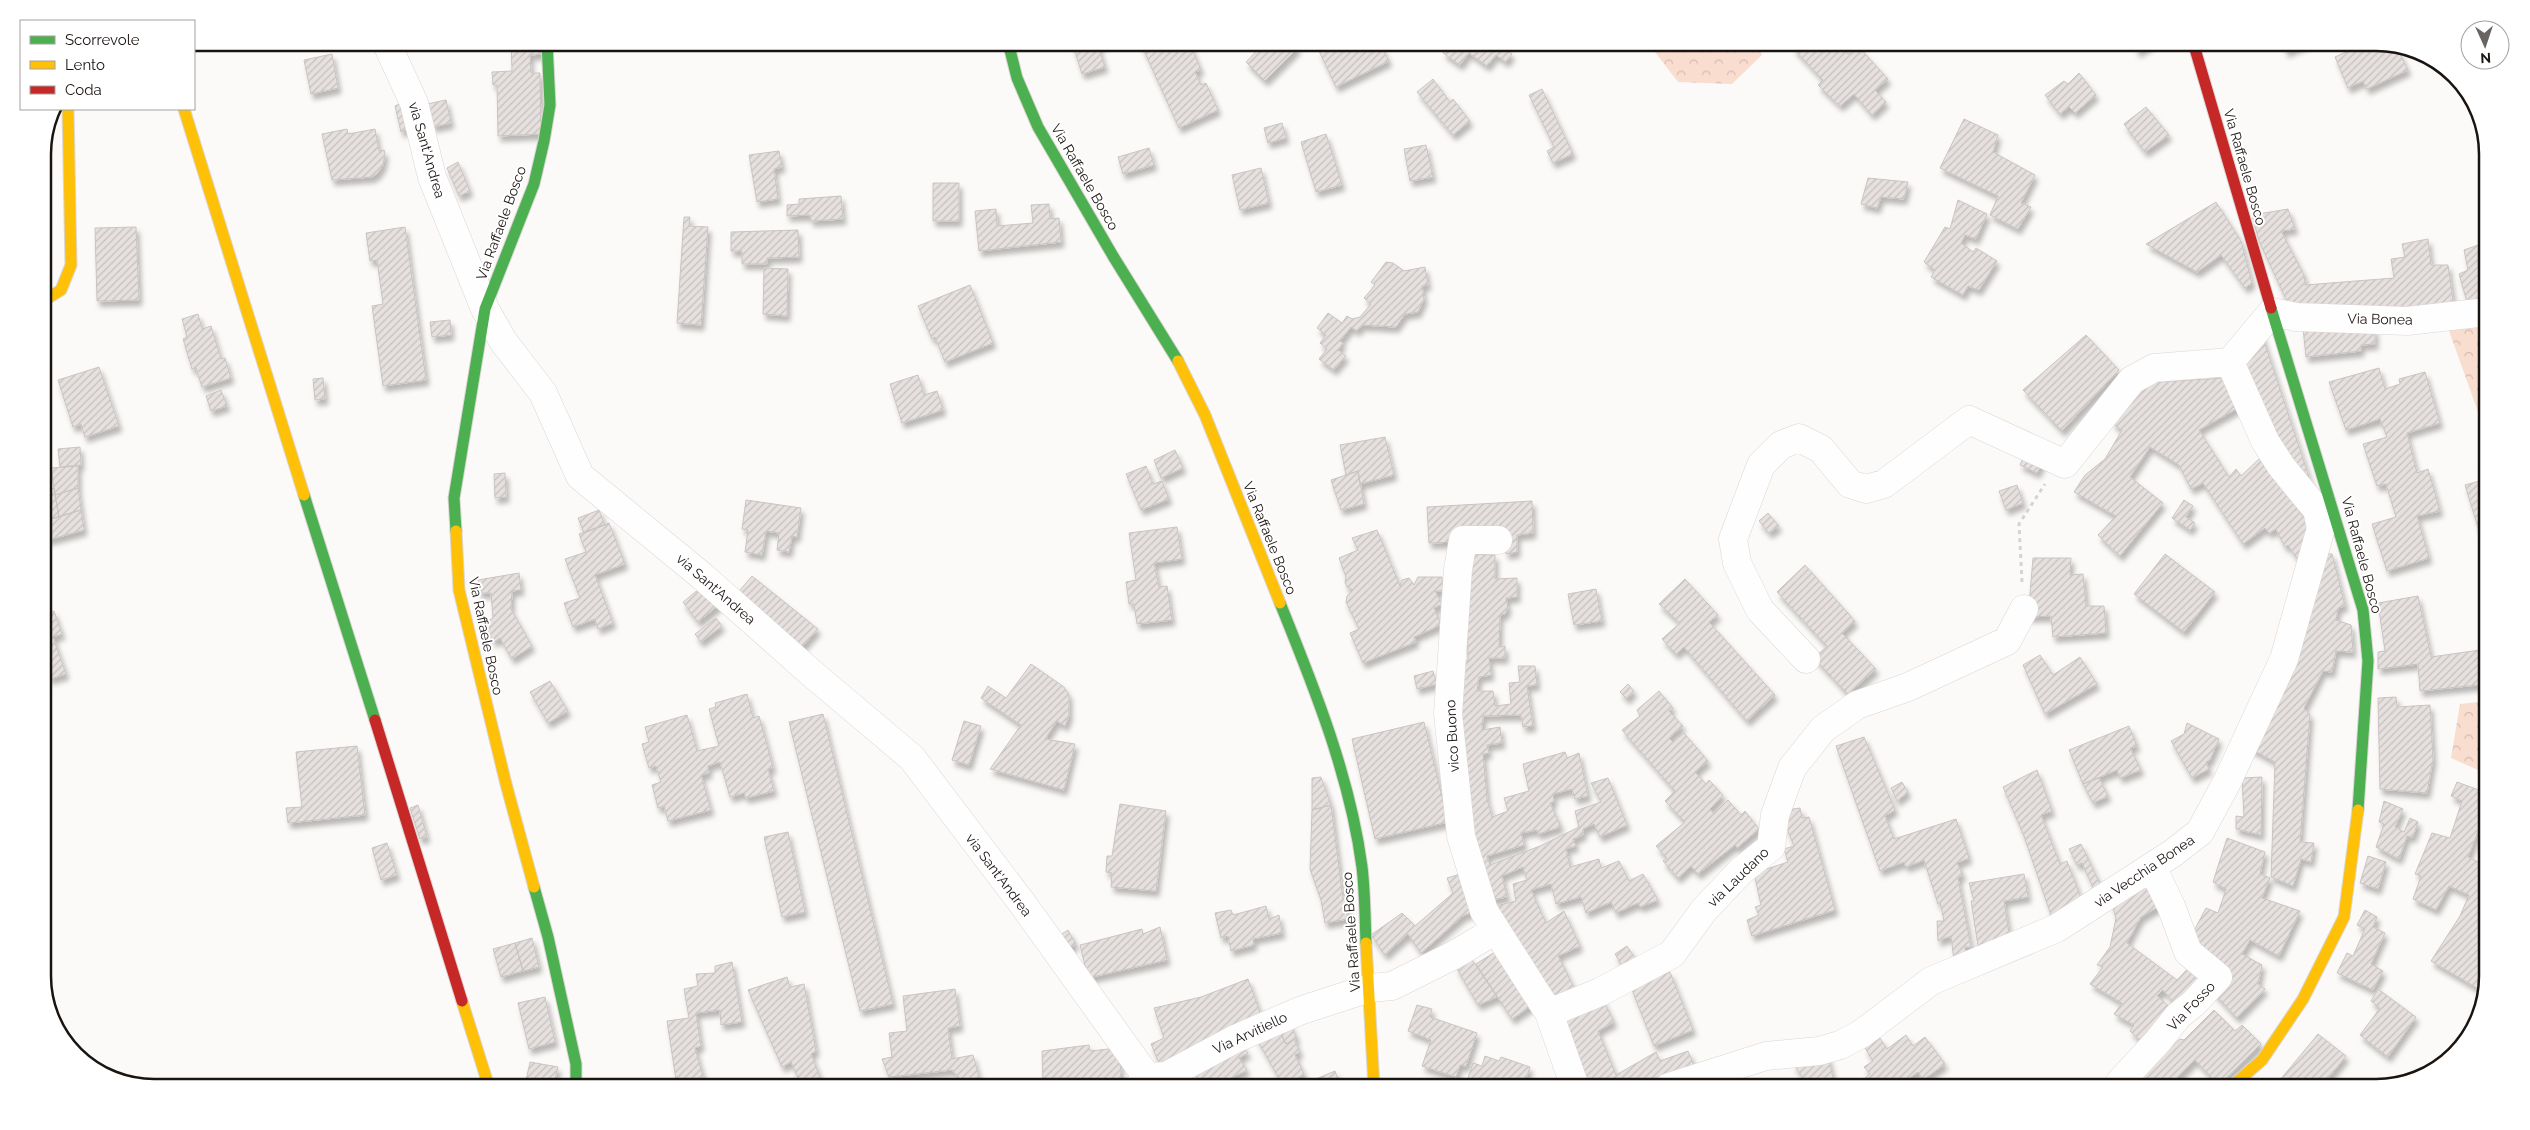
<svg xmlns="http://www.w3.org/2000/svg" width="2530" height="1130" viewBox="0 0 2530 1130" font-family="Raleway,sans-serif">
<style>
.forest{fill:url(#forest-crowns)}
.building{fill:url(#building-hatch);stroke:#c9c4c2;filter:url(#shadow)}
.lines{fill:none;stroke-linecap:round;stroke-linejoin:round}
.street-casing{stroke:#dad6d3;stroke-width:29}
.fast-casing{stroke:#dad6d3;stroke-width:13}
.slow-casing{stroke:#dad6d3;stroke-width:13}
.jam-casing{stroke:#dad6d3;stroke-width:13}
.path{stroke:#d5d4d3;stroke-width:3;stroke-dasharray:4 4;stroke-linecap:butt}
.street{stroke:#fffefe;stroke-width:28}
.fast{stroke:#4caf50;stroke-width:11}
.slow{stroke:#ffc107;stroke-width:11}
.jam{stroke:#c62828;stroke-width:11}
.labels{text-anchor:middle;stroke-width:4;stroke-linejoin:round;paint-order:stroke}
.street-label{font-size:14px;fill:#1a1411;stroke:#fff}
.rim{fill:none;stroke:#1a1411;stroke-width:2.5}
</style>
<defs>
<pattern id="forest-crowns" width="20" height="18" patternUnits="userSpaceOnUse" patternTransform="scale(1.25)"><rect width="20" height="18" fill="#f9ddcf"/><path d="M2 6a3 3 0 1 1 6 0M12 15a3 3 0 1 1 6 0" fill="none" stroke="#d5bdb1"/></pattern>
<pattern id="building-hatch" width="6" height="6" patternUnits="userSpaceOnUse" patternTransform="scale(1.25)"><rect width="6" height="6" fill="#e6e1df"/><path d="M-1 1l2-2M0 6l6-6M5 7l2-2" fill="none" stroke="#c5c0be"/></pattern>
<filter id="shadow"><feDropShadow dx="3" dy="5.5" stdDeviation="2.5" flood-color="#0004"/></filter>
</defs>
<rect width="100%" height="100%" fill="#fcfaf8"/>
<path class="forest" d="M1648,43H1756L1762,55L1732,84L1678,82Z
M2487,322V437L2448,328Z
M2487,548V593L2482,549Z
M2487,701V774L2451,758L2460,704Z"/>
<path class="building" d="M511,42H542L543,54L530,55L531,73H540L541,134L498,136L497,85H493L492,72L512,71Z
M1072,42H1109L1098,46L1105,67L1082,74Z
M1140,42H1189L1201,70L1195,72L1201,85L1206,83L1218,110L1179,128Z
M1258,42H1292L1298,48L1265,81L1246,62L1262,45Z
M1321,42H1379L1389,61L1336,87L1319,51L1324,49Z
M1451,42H1504L1501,46L1512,54L1506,62L1496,55L1487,66L1469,53L1460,65L1443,53Z
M1799,42H1838L1848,54L1858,46L1888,79L1875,90L1886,102L1872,115L1854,94L1840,106L1818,85L1823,80L1793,48Z
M2134,42H2148L2150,45L2137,52Z
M2282,42H2309L2286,52Z
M2347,42H2376L2399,47L2397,48L2408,70L2367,89L2363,81L2348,88L2335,57L2350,50Z
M332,54L338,88L311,94L304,60Z
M2079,73L2096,95L2075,113L2069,107L2060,114L2045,95L2064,81L2068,84Z
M1433,79L1450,102L1453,99L1470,121L1453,135L1417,92Z
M1542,89L1573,154L1553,163L1547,151L1554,147L1529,95Z
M446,100L451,123L433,127L427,104Z
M406,101L416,125L401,132L395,106Z
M2146,107L2169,135L2145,152L2124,124Z
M1964,119L1998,135L1993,152L2035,175L2021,203L2031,207L2018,229L1990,215L1998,196L1940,168Z
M1282,123L1286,138L1268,143L1264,128Z
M347,129L348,134L375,129L379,151L384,150L385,154L383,165L378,173L372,177L332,180L322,134Z
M1326,134L1342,185L1316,192L1301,142Z
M1426,145L1433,177L1410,181L1404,149Z
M1149,148L1154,165L1123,174L1118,157Z
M779,151L782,167L774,169L778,199L757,202L749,155Z
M458,162L470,191L459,196L447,168Z
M1261,168L1269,203L1240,210L1232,175Z
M1868,178L1908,182L1904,199L1881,197L1877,208L1861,204Z
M933,183H959V221H933Z
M841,196L843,219L811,221L810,215L787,216V205L799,204V199Z
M1958,200L1987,214L1976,239L1965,235L1961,243L1973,252L1976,248L1997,261L1979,290L1968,286L1963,295L1931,277L1935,270L1924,262L1945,227L1950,229Z
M2216,202L2241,241L2252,283L2245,288L2221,255L2197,272L2146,244Z
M1049,204L1050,219L1059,218L1061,242L979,251L975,211L996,209L997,226L1033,223L1031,205Z
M2288,209L2295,229L2281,231L2304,275L2305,285L2394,278L2391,259L2405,257L2402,244L2428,239L2431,265H2448L2454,307L2291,310L2259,241L2252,215Z
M684,217H690L689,226L708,227L701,325L677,323Z
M136,227L139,300L97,301L95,228Z
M405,227L426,380L383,386L372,306L383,304L377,260L370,261L366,233Z
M798,230L799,257L767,258V264H742V251H731V232Z
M2487,242V296L2467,302L2459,274L2468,270L2464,250Z
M1386,262L1393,263L1404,271L1425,267L1428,285L1422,286L1424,299L1418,312L1405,314L1396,327L1362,325L1357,331L1351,327L1340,341L1343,343L1338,350L1346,356L1334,370L1319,359L1327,349L1320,343L1326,335L1317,328L1328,313L1342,323L1347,316L1352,319L1360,317L1371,304L1364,298L1375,285L1371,282Z
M764,268L788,269L787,316L763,314Z
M970,285L993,343L945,362L935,337L932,339L918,306Z
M198,314L202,329L211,326L221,359L225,358L231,378L202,387L196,368L192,369L183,339L187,337L182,319Z
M450,320L451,335L432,337L430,322Z
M2303,328L2375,329V344L2361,345V351L2306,357Z
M2261,332L2312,486L2267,428L2243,372L2244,352Z
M2086,335L2119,370L2062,431L2023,390Z
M99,367L119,426L85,437L81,424L73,427L58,380Z
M2379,368L2385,389L2400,384L2399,379L2425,372L2440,423L2407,433L2417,473L2428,469L2440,511L2417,516L2429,558L2387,571L2372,524L2396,517L2386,484L2377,486L2363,444L2387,437L2380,419L2346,430L2329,382Z
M918,375L924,395L937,391L943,410L902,423L890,384Z
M323,378L325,399L315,400L313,379Z
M2225,378L2238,408L2199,430L2229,477L2236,469L2241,476L2261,457L2307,522L2309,532L2304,558L2296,557L2288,545L2285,547L2276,529L2269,533L2265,528L2243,544L2203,483L2191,489L2179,465L2150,447L2130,477L2163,503L2120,556L2098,535L2116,516L2074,492L2085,475L2105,459L2122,430L2112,423L2139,383Z
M221,390L227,406L211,411L206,396Z
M1385,437L1394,475L1360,484L1358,471L1346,475L1340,445Z
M80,447L81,465L60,467L58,449Z
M2027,449L2045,457L2037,473L2020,465Z
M1175,450L1183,468L1161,478L1154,460Z
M2479,460L2487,462V479L2480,472Z
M78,466V488L55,495L51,468Z
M1146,466L1153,484L1162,481L1169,499L1141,510L1126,474Z
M1358,471L1364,504L1341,510L1331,480Z
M505,473L506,497L495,498L494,474Z
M2487,479V531L2480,534L2465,485Z
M2017,485L2023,503L2006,510L1999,491Z
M54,488L59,517L43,521V490Z
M78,488L81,510L59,517L55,495Z
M746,500L801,508L797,537L792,536L789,552L777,550L779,533L766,531L762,555L745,552L748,530L742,529Z
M2184,500L2193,506L2186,517L2195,523L2190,530L2172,518Z
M1532,501L1533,533L1517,535V552L1506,554L1505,535L1458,542L1429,543L1427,507Z
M81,510L84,530L48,540L44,521Z
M599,510L605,525L584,533L578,518Z
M1768,513L1779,526L1769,533L1759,521Z
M609,523L625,564L595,575L613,623L598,629L595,619L573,627L564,603L580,598L565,559L586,552L579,534Z
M1177,527L1182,559L1154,563L1159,587L1167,586L1172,620L1137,624L1134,604H1129L1126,582L1136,580L1129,533Z
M1377,530L1400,586L1402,580L1409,578L1414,585L1418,577H1442L1443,591H1435L1442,604L1434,608L1441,625L1414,637L1416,642L1363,663L1350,633L1359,629L1346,602L1347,596L1353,590L1347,587L1345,582L1346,577L1339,558L1358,550L1352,538Z
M2319,553L2332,554L2345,606L2338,608L2336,620L2351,625L2353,652L2336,651L2332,672L2323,671L2304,708L2310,715L2300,842L2314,843L2311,862L2301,859L2293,886L2271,877L2275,762L2246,746Z
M1466,554L1495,555V579L1517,578V597L1506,598L1508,608L1505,614L1500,615L1499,647L1505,646V658H1489L1491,675L1479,677L1477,691H1493L1495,706L1511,704L1509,683L1520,682L1518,666H1535L1537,685L1527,686L1533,726L1523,727L1521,715L1483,716L1482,730L1500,727L1502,743L1487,745L1489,753L1483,754L1487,799L1492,817L1508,811L1504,798L1529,791L1523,764L1565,752L1567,758L1579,753L1588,796L1575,799L1572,789L1553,794L1554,802L1550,803L1561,827L1538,834L1537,830L1521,833L1524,845L1487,856L1490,865L1540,846L1579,827L1575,811L1601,802L1591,783L1608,778L1627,825L1600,837L1594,824L1583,829V835L1573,839L1576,846L1566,849L1570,867L1599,859L1601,868L1619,861L1629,881L1643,874L1658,900L1640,907L1638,903L1616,913L1611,902L1586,913L1581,897L1556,904L1551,884L1531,890L1546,923L1564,911L1580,946L1558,956L1579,997L1551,1003L1487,908L1516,901L1513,884L1527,880L1523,867L1502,876L1507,897L1485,901L1467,827L1457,700L1460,660L1468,661Z
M2165,554L2215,592L2184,632L2134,594Z
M2033,558H2071L2070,575L2083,574L2086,606H2104L2106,633L2053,637L2051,616L2028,617Z
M1805,565L1855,621L1842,633L1876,669L1848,694L1814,658L1827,646L1777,592Z
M519,573L521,590L512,591L511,609L532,646L512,659L500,638L494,642L483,624L493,618L491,593H479L478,580Z
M752,576L818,629L801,648L734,597Z
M1685,579L1718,615L1709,622L1775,695L1747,721L1684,647L1676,654L1662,639L1680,623L1659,604Z
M704,585L720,604L698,622L683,602Z
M1596,589L1602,621L1574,625L1568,594Z
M2418,596L2431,657L2487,649V684L2420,691L2418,664L2378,669V652L2385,651L2378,603Z
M54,611L62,634L53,637L66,674L50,679L43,658V614Z
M716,618L722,626L701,642L695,634Z
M2040,655L2053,675L2080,657L2097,684L2045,714L2023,665Z
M1031,664L1064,687L1069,695V716L1065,726L1057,721L1045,739L1075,744L1064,790L990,769L1021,725L981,698L988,686L1006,698Z
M1433,671L1437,684L1417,689L1414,676Z
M550,681L568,711L548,723L530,692Z
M1628,684L1634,691L1627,699L1620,692Z
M1659,691L1673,708L1669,711L1683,726L1669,738L1673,742L1684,733L1708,761L1695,772L1706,784L1709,780L1723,795L1710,809L1714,814L1728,800L1741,815L1745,811L1759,829L1737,848L1735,845L1698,874L1691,866L1678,878L1663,861L1667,858L1656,846L1685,822L1665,801L1675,791L1622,730L1640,716L1637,710Z
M747,694L753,718L759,716L773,768L768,769L774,791L746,798L744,793L730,797L720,762L708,766L709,773L701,775L711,810L668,821L664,806L658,808L652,785L661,782L656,766L649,768L642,744L649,742L645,727L687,715L697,751L719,746L709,709L716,707L715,703Z
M2396,697L2397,707L2430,705L2433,759L2427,793L2380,789L2378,698Z
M823,714L893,1004L860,1011L789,722Z
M964,721L981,726L969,765L952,760Z
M1424,722L1448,822L1375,839L1352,739Z
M2187,723L2219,739L2210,760L2206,762L2209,769L2192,778L2171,741L2184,734Z
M2129,726L2137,746L2130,748L2141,770L2120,778L2117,770L2083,784L2069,750Z
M1864,737L1895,810L1885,816L1894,839L1956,819L1969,858L1957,863L1963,875L1958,878L1971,947H1965L1966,957L1954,961L1951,936L1938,941L1937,921H1944L1940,902L1938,904L1924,860L1906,867L1904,862L1880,871L1836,746Z
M357,746L365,815L288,823L286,808L302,807L296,752Z
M2037,770L2052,811L2041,815L2060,864L2067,861L2084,906L2054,924L2024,836L2003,787Z
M1321,777L1331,805L1312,810V778Z
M2262,777L2261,835L2236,829V816L2244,817L2242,778Z
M2099,778L2108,796L2093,803L2083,784Z
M1902,782L1908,792L1897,801L1891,788Z
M2457,782L2487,793V816L2485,814L2468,857L2487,866V918L2485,923L2487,925L2488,976L2484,992L2431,961L2460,916L2469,895L2449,886L2436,910L2413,899L2421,876L2415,874L2432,833L2450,838L2462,801L2451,796Z
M2384,801L2403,809L2395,827L2404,832L2410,818L2418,822L2413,837L2407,836L2399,859L2376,847L2384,824L2379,822Z
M1120,804L1166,811L1156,891L1111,887L1112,873L1106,872L1107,856H1112Z
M418,805L427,837L420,839L410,808Z
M1331,805L1343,899L1348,898L1347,919L1325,923L1321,900L1310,869L1312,810Z
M1800,808L1802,818L1809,817L1835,910L1752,936L1747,920L1759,915L1755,907L1761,905L1754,873L1788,862L1784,849L1794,846L1785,824L1786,810Z
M788,832L805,912L782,917L764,837Z
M2227,838L2265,852L2260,874L2270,878L2262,898L2300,911L2279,956L2250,940L2242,954L2262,965L2258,984L2265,989L2237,1018L2213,992L2187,944L2206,908L2218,913L2226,889L2213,882Z
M387,843L397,875L381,880L372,848Z
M2081,844L2103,890L2096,894L2082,863L2077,865L2069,849Z
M2368,856L2386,862L2378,889L2360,883Z
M1467,872L1479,909L1463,916L1421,953L1408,934L1385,955L1371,935L1402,913L1415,926L1453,893L1447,878Z
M2024,874L2028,897L2004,901L2010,940L1978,946L1971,901H1974L1969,883Z
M2149,876L2165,903L2141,917L2127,943L2177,980L2193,963L2208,981L2178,1008L2163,990L2157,996L2171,1008L2146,1045L2130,1031L2134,1025L2114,1014L2122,1003L2090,984L2103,967L2097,965L2110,947L2116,918L2111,901Z
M1266,906L1269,919L1279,915L1282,933L1253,939L1254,945L1231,951L1228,936L1221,938L1215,913L1231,910L1233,915Z
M2365,910L2377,917L2373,927L2385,933L2371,964L2383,971L2373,990L2337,973L2347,953L2353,956L2365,929L2357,925Z
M1160,927L1167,960L1088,978L1080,945L1142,929L1143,934Z
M1068,930L1076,944L1065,951L1057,937Z
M532,938L539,967L523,971L515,943Z
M515,943L523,971L501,977L493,949Z
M1627,946L1637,961L1624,969L1615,954Z
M1498,950L1534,1004L1512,1019L1476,964Z
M1471,958L1497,997L1478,1005L1456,967Z
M732,962L742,1022L721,1025L720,1010L696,1013L701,1046L695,1048L704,1080L677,1086L667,1021L689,1018L684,989L698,986L696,974L715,973V966Z
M1670,972L1693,1030L1654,1046L1631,987Z
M787,977L790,987L804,984L816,1051L811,1054L820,1077L801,1084L791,1062L782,1067L748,990Z
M1248,979L1261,1015L1238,1029L1159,1063L1151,1044L1164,1038L1154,1008L1201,997Z
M955,989L960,1026L948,1028L952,1059L973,1055L979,1077L963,1082L952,1070L889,1077L882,1059L892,1057L889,1033L907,1031L903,996Z
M2378,989L2416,1017L2388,1057L2360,1035L2380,1008L2371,1001Z
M545,997L555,1042L529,1049L518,1003Z
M1602,998L1614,1022L1598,1031L1616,1075L1656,1052L1660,1061L1688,1051L1696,1070L1667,1078L1655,1087H1586L1564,1018Z
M1417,1005L1432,1009L1430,1017L1477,1033L1466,1066L1460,1065L1456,1077L1422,1066L1431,1040L1408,1031Z
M2214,1010L2235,1031L2242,1025L2261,1044L2219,1085L2195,1060L2168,1087H2125L2180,1039L2184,1040Z
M1288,1020L1297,1038L1286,1044L1276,1024Z
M1276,1024L1286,1044L1294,1039L1300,1052L1295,1055L1304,1074L1284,1087L1255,1036Z
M2318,1034L2346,1056L2321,1087H2290L2280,1080Z
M1906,1035L1913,1046L1925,1037L1945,1064L1923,1080L1918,1072L1897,1087H1870L1865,1078L1870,1074L1864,1067L1873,1061L1865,1048L1880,1038L1887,1049Z
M1241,1044L1248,1053L1239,1058L1247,1070L1214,1087H1200L1195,1071Z
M1089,1045L1090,1051L1118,1048L1121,1072L1118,1087H1054L1055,1084L1043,1082L1042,1051Z
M1485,1056L1499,1061L1501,1057L1530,1067L1523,1087H1465L1473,1063L1482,1066Z
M1828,1056L1835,1087H1802L1801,1075L1793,1064Z
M530,1062L558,1067L553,1087L525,1085Z
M1335,1071L1341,1087H1305L1313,1084L1311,1081Z
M1865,1078L1870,1087H1852Z"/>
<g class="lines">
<defs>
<path id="street" d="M386,42L414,103L432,177L485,309L503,341L543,393L580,476L702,576L809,671L912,758L1022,903L1147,1077
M1806,659L1760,610L1737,563L1733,539L1761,465L1781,445L1799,438L1821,449L1850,484L1866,489L1884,484L1969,420L2065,464L2132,380L2154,368L2230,362L2272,312L2296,317L2407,321L2487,312
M1496,930L1484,911L1461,836L1448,714L1458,569L1463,540H1498
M1549,1013L1575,1087
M1138,1087L1147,1077L1166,1076L1235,1039L1302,1010L1370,988L1392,986L1454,955L1496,930L1549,1013L1600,992L1672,954L1704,910L1741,871L1771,847L1775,815L1792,768L1823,729L1857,705L1908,687L2007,641L2024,609
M1669,1087L1766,1056L1819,1051L1840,1045L1861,1034L1931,981L2057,928L2173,853L2200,832L2227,782L2284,659L2321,528L2317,510L2281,466L2265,441L2230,362
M2125,1087L2120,1082L2158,1041L2178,1016L2194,1003L2218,977L2188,952L2171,906L2152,867"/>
<path id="fast" d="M1008,42L1017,78L1038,127L1113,256L1178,361
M2271,308L2363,610L2368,661L2358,810
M304,495L375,720
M456,531L454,498L485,309L534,184L544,141L550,105L547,42
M1280,603C1314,687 1350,776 1362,867C1365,892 1365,918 1366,943
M534,887L548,937L576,1064V1087"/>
<path id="slow" d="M184,109L304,495
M43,301L61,290L71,265L68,109
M1178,361L1205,415L1280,603
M456,531L459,590L506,784L534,887
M1366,943L1374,1087
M462,1001L489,1087
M2231,1087L2262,1060L2303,999L2344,917L2358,810"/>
<path id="jam" d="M2193,42L2271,308
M375,720L462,1001"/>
</defs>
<use href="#street" class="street-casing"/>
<use href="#fast" class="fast-casing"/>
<use href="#slow" class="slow-casing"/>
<use href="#jam" class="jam-casing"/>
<path class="path" d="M2022,582L2019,524L2045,484"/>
<use href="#street" class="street"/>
<use href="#fast" class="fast"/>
<use href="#slow" class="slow"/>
<use href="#jam" class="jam"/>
</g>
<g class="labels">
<g class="street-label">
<text transform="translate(427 150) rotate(74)" y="5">via Sant'Andrea</text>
<text transform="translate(2245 167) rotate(74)" y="5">Via Raffaele Bosco</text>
<text transform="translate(1085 177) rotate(60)" y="5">Via Raffaele Bosco</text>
<text transform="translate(501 223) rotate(-70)" y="5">Via Raffaele Bosco</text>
<text transform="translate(2380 319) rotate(1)" y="5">Via Bonea</text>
<text transform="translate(1270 538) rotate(68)" y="5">Via Raffaele Bosco</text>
<text transform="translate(2362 555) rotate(75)" y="5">Via Raffaele Bosco</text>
<text transform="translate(716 589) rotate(41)" y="5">via Sant'Andrea</text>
<text transform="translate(486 636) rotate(78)" y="5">Via Raffaele Bosco</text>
<text transform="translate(1452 736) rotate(-93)" y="5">vico Buono</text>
<text transform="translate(2144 871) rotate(-34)" y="5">via Vecchia Bonea</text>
<text transform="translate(999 875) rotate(53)" y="5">via Sant'Andrea</text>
<text transform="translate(1738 877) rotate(-44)" y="5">via Laudano</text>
<text transform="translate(1351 932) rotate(-94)" y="5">Via Raffaele Bosco</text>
<text transform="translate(2191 1006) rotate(-46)" y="5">Via Fosso</text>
<text transform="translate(1250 1033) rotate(-25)" y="5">Via Arvitiello</text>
</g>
</g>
<path d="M0 0H2530V1130H0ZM154 51H2376A103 103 0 0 1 2479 154V976A103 103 0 0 1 2376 1079H154A103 103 0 0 1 51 976V154A103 103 0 0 1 154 51Z" fill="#fff" fill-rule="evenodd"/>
<path class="rim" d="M154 51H2376A103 103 0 0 1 2479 154V976A103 103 0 0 1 2376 1079H154A103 103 0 0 1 51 976V154A103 103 0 0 1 154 51Z"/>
<rect x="20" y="20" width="175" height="90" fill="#ffffff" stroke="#a3a1a0"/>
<rect x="30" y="36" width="25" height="8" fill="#4caf50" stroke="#a3a1a0"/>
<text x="65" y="45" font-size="15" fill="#1a1411">Scorrevole</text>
<rect x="30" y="61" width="25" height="8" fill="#ffc107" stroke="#a3a1a0"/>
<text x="65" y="70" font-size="15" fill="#1a1411">Lento</text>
<rect x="30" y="86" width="25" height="8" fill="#c62828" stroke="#a3a1a0"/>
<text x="65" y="95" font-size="15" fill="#1a1411">Coda</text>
<g transform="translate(2485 45) rotate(177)"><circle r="24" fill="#ffffff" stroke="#a3a1a0"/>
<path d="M0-4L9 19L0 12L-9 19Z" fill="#696462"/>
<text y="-8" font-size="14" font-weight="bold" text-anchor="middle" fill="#1a1411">N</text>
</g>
</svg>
